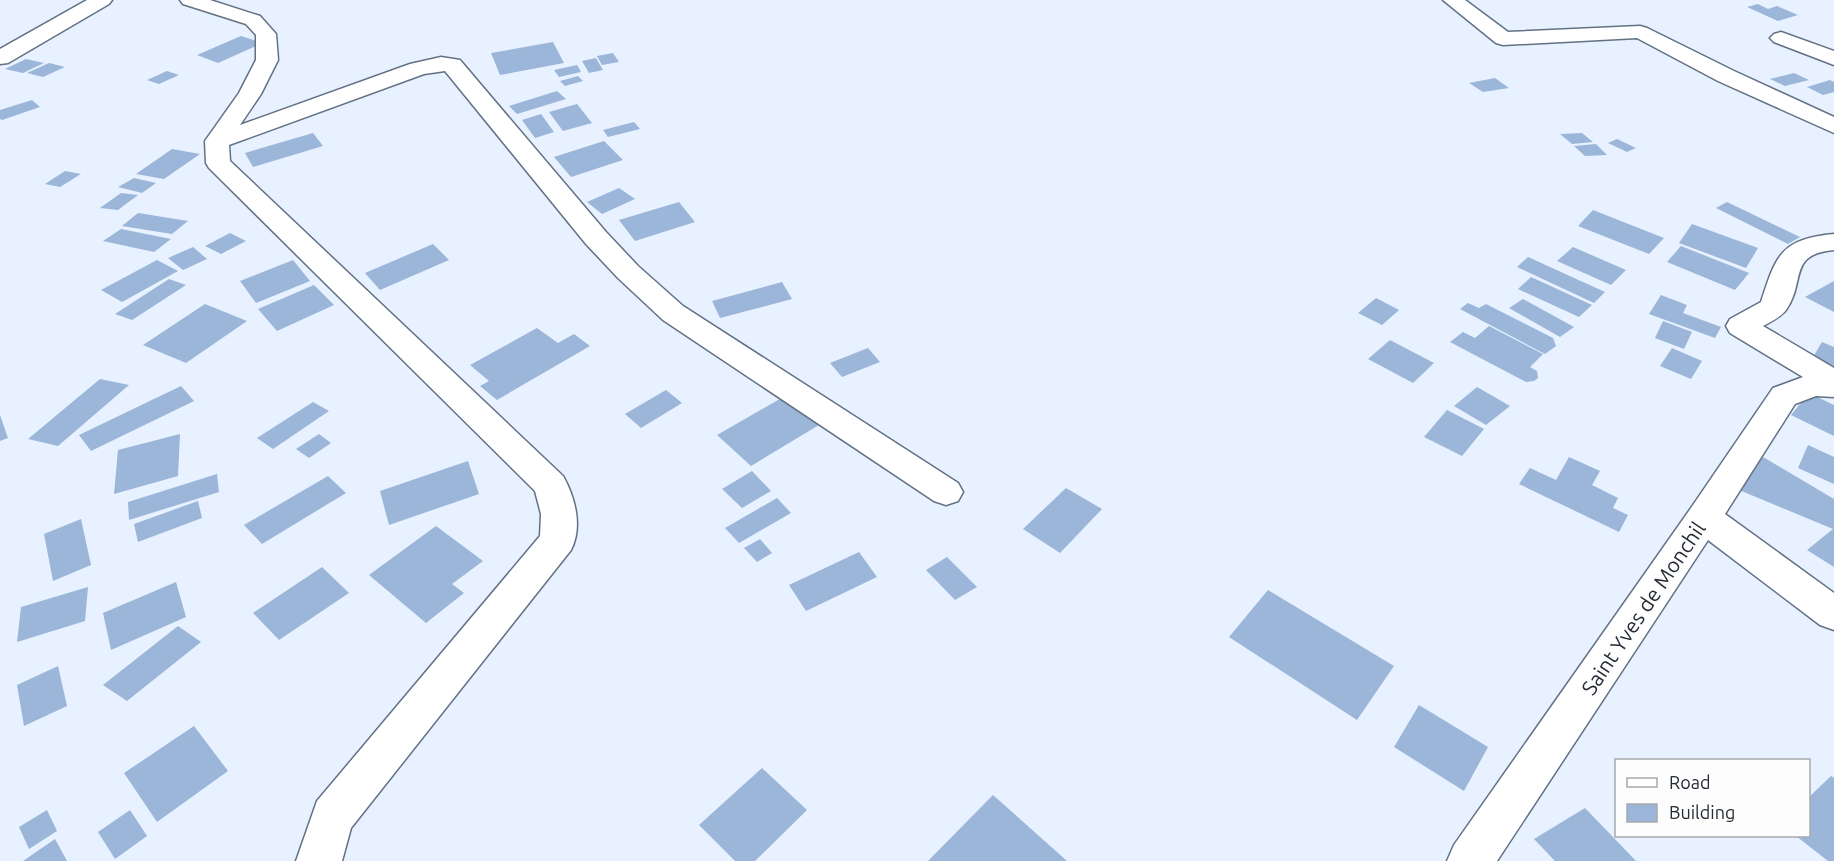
<svg xmlns="http://www.w3.org/2000/svg" width="1834" height="861" font-family="Ubuntu,sans-serif">
	<rect width="100%" height="100%" fill="#e7f1ff"/>
	<g fill="#9bb6d8">
		<polygon points="1758,4 1768,9 1777,6 1798,15 1778,21 1747,7"/>
		<polygon points="241,36 263,43 218,63 197,55"/>
		<polygon points="553,42 564,63 500,75 491,53"/>
		<polygon points="613,53 619,62 602,65 597,56"/>
		<polygon points="596,58 603,70 589,73 582,61"/>
		<polygon points="26,59 44,63 23,73 5,69"/>
		<polygon points="49,63 65,67 43,77 27,73"/>
		<polygon points="577,65 581,72 559,77 554,70"/>
		<polygon points="167,71 179,75 159,84 147,80"/>
		<polygon points="1794,73 1809,80 1785,86 1770,79"/>
		<polygon points="578,76 583,81 565,86 560,81"/>
		<polygon points="1495,78 1509,88 1483,92 1469,83"/>
		<polygon points="1830,80 1834,82 1834,92 1823,95 1807,87"/>
		<polygon points="557,91 566,99 517,114 509,106"/>
		<polygon points="32,100 40,107 2,120 0,119 0,110"/>
		<polygon points="577,104 592,123 563,131 549,112"/>
		<polygon points="541,114 554,132 535,138 522,120"/>
		<polygon points="634,122 640,129 608,137 603,130"/>
		<polygon points="313,133 323,146 253,167 245,153"/>
		<polygon points="1582,133 1593,142 1572,144 1560,134"/>
		<polygon points="1617,139 1636,148 1627,152 1608,143"/>
		<polygon points="604,141 623,160 571,177 554,157"/>
		<polygon points="1596,144 1607,155 1585,156 1574,146"/>
		<polygon points="172,149 200,154 164,179 136,174"/>
		<polygon points="65,171 81,174 60,187 45,184"/>
		<polygon points="134,178 156,183 142,193 118,187"/>
		<polygon points="619,188 635,199 602,214 587,202"/>
		<polygon points="121,193 138,195 118,210 100,208"/>
		<polygon points="679,202 695,222 635,241 619,220"/>
		<polygon points="1727,202 1800,237 1788,244 1716,208"/>
		<polygon points="1593,210 1664,238 1649,254 1578,226"/>
		<polygon points="138,213 188,221 172,234 122,226"/>
		<polygon points="1692,224 1758,248 1746,268 1679,243"/>
		<polygon points="121,229 171,239 154,252 103,241"/>
		<polygon points="230,233 246,241 221,254 205,246"/>
		<polygon points="433,244 449,260 380,290 365,273"/>
		<polygon points="1681,246 1749,273 1735,290 1667,262"/>
		<polygon points="193,247 207,259 183,270 168,258"/>
		<polygon points="1573,247 1626,270 1611,285 1557,261"/>
		<polygon points="1528,257 1605,292 1594,303 1517,267"/>
		<polygon points="157,260 178,271 122,302 101,290"/>
		<polygon points="293,260 310,281 256,303 240,281"/>
		<polygon points="1531,277 1592,305 1579,317 1518,289"/>
		<polygon points="169,279 186,285 132,320 115,314"/>
		<polygon points="1834,281 1834,312 1805,297"/>
		<polygon points="782,282 792,299 720,318 712,301"/>
		<polygon points="314,285 334,305 277,331 258,309"/>
		<polygon points="1661,295 1687,305 1683,313 1721,327 1715,338 1649,314"/>
		<polygon points="1376,298 1399,310 1382,325 1358,313"/>
		<polygon points="1523,299 1574,327 1560,337 1509,308"/>
		<polygon points="1468,303 1479,308 1486,304 1553,338 1556,346 1545,354 1460,309"/>
		<polygon points="205,304 247,321 186,363 143,345"/>
		<polygon points="1663,321 1692,332 1684,349 1655,338"/>
		<polygon points="1489,326 1543,354 1530,367 1537,371 1538,378 1534,381 1526,382 1450,342 1463,332 1475,338"/>
		<polygon points="537,328 558,343 574,334 590,346 497,400 480,386 489,381 470,365"/>
		<polygon points="1390,340 1434,363 1413,383 1368,359"/>
		<polygon points="1822,342 1834,347 1834,366 1813,357"/>
		<polygon points="868,348 880,362 842,377 830,363"/>
		<polygon points="1672,348 1702,361 1691,379 1660,366"/>
		<polygon points="100,379 129,385 58,446 28,439"/>
		<polygon points="181,386 194,401 91,451 79,435"/>
		<polygon points="1477,387 1510,406 1486,425 1454,406"/>
		<polygon points="666,390 682,403 641,428 625,414"/>
		<polygon points="1809,393 1834,405 1834,436 1791,415"/>
		<polygon points="785,396 819,425 751,466 717,435"/>
		<polygon points="313,402 329,411 273,449 257,438"/>
		<polygon points="1447,410 1484,429 1462,456 1424,437"/>
		<polygon points="0,415 8,438 0,441"/>
		<polygon points="180,434 178,476 114,494 118,450"/>
		<polygon points="319,434 331,443 309,458 296,449"/>
		<polygon points="1808,445 1834,457 1834,484 1798,468"/>
		<polygon points="1569,457 1600,471 1592,485 1618,498 1613,508 1628,515 1619,532 1519,484 1530,468 1556,480"/>
		<polygon points="1763,457 1834,499 1834,567 1807,550 1833,529 1727,485"/>
		<polygon points="468,461 479,494 389,525 380,491"/>
		<polygon points="752,471 771,491 742,508 722,489"/>
		<polygon points="217,474 219,492 129,520 128,502"/>
		<polygon points="328,476 346,493 262,544 244,525"/>
		<polygon points="1066,488 1102,509 1060,553 1023,529"/>
		<polygon points="777,498 791,513 739,543 725,528"/>
		<polygon points="198,501 202,518 138,542 134,524"/>
		<polygon points="81,519 91,565 53,581 44,534"/>
		<polygon points="436,526 483,561 452,584 464,593 426,623 369,575"/>
		<polygon points="760,539 772,553 757,562 744,548"/>
		<polygon points="859,552 877,577 806,611 789,585"/>
		<polygon points="947,557 977,587 955,600 926,570"/>
		<polygon points="322,567 349,593 279,640 253,613"/>
		<polygon points="176,582 186,617 111,650 103,613"/>
		<polygon points="88,587 85,621 17,642 21,607"/>
		<polygon points="1268,590 1394,666 1357,720 1229,637"/>
		<polygon points="178,626 201,642 127,701 103,685"/>
		<polygon points="58,666 67,706 24,726 17,685"/>
		<polygon points="1419,705 1488,747 1464,791 1394,747"/>
		<polygon points="194,726 228,771 157,822 124,773"/>
		<polygon points="762,768 807,810 755,861 735,861 699,825"/>
		<polygon points="1831,776 1834,778 1834,861 1828,861 1796,836 1808,836 1808,798"/>
		<polygon points="993,795 1067,861 928,861"/>
		<polygon points="1585,808 1636,861 1555,861 1534,839"/>
		<polygon points="47,810 57,831 29,849 19,827"/>
		<polygon points="130,810 147,836 115,859 98,832"/>
		<polygon points="55,839 67,861 23,861"/>
	</g>
	<g fill="none" stroke-linecap="round" stroke-linejoin="round">
		<defs>
			<g id="minor">
				<path d="M180,0H210L260,16L276,34L278,60L261,94L240,125L410,64L441,57L460,60L606,232L638,266L683,306L958,483L963,492L958,501L946,505L934,501L663,320L618,278L586,244L445,71L424,74L229,145L230,161L563,476C575,497 583,527 571,550L351,828L342,861H296L317,801L540,536L541,514L535,491L209,168L206,163L205,141L239,93L256,60V35L246,24L183,4Z"/>
				<polygon points="1443,0 1465,0 1508,32 1640,26 1647,28 1734,71 1834,117 1834,133 1718,81 1637,38 1503,45 1496,43"/>
				<polygon points="1781,32 1834,51 1834,65 1774,42 1770,38 1774,34"/>
				<path d="M1834,234V250C1787,254 1806,282 1786,310C1781,317 1770,322 1763,326L1834,368V397L1816,396L1795,404L1725,514L1834,593V630L1820,625L1708,540L1497,861H1447L1454,845L1691,508L1773,388L1803,377L1730,333L1726,326L1730,319L1761,302C1776,255 1781,239 1834,234Z"/>
			</g>
			<polygon id="tertiary" points="87,0 112,0 109,4 8,63 0,64 0,49"/>
		</defs>
		<use href="#minor" stroke="#627184" stroke-width="3"/>
		<use href="#tertiary" stroke="#627184" stroke-width="3"/>
		<use href="#minor" fill="#fff" fill-rule="evenodd"/>
		<use href="#tertiary" fill="#fff" fill-rule="evenodd"/>
	</g>
	<g text-anchor="middle" dominant-baseline="central" stroke-width="4.5" stroke-linejoin="round" paint-order="stroke">
		<g font-size="21" fill="#252b34" stroke="#fdfdfd">
			<text transform="translate(1643 608) rotate(-56)">Saint Yves de Monchil</text>
		</g>
	</g>
	<rect x="1615" y="759" width="195" height="78" fill="#fdfdfd" stroke="#a7a9ad" stroke-width="1.5"/>
	<rect x="1627" y="778" width="30" height="9" fill="#ffffff" stroke="#a7a9ad" stroke-width="1.5"/>
	<text x="1669" y="789" font-size="18" fill="#252b34">Road</text>
	<rect x="1627" y="804" width="30" height="18" fill="#9bb6d8" stroke="#a7a9ad" stroke-width="1.5"/>
	<text x="1669" y="819" font-size="18" fill="#252b34">Building</text>
</svg>
